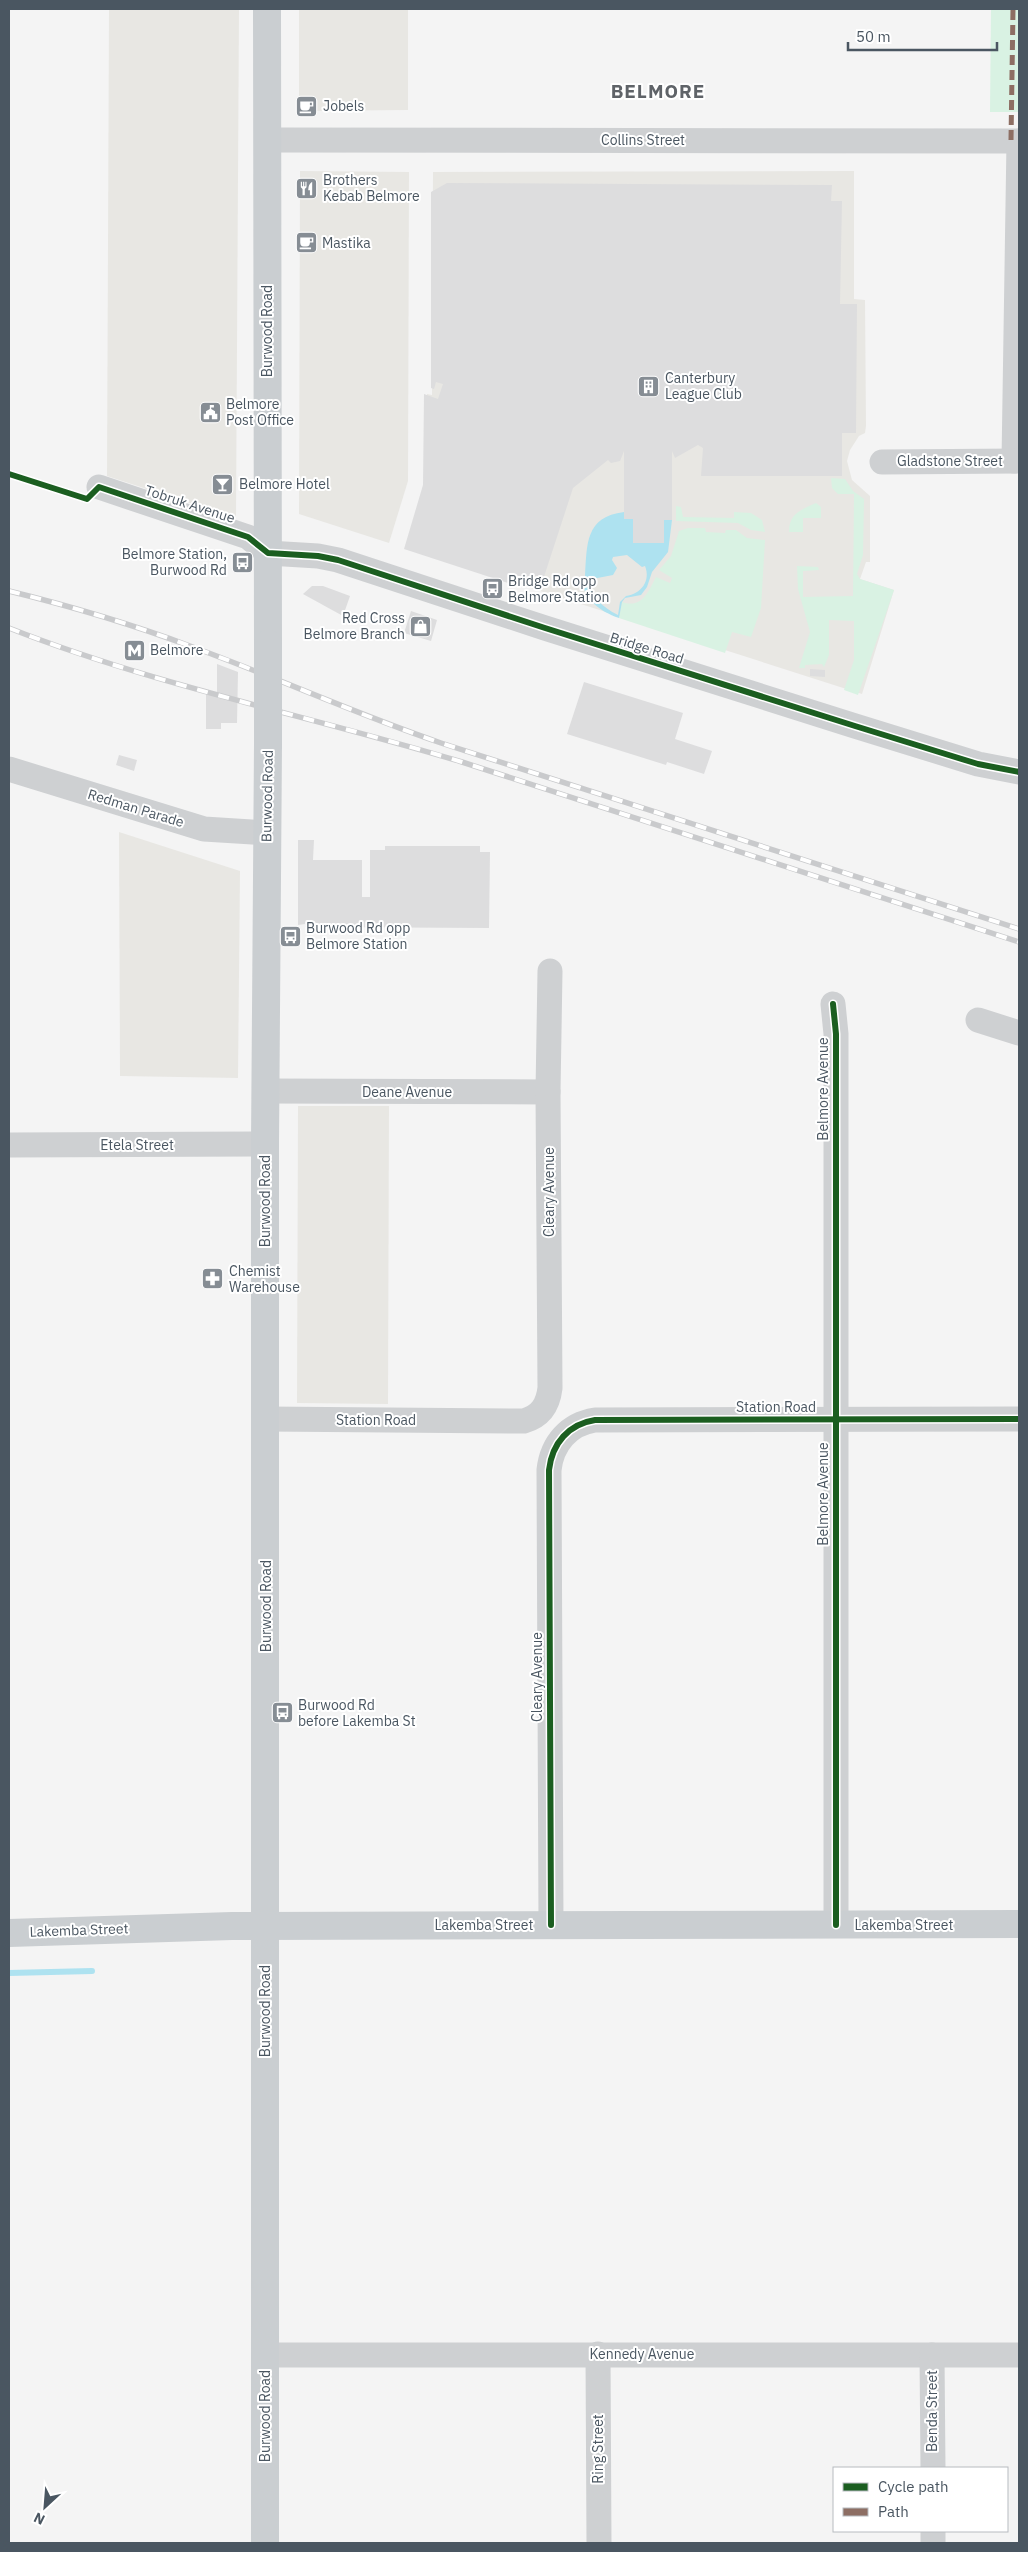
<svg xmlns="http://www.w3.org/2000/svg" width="1028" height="2552" font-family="'IBM Plex Sans',sans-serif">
	<rect width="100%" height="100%" fill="#f4f4f4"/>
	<g fill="#e8e7e3">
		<polygon points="109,9 239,9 236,518 107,476"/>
		<polygon points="299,9 408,9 408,110 299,111"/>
		<polygon points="300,171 409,172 408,481 389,543 299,514"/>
		<polygon points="854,171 854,299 865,300 866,426 865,433 859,436 850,450 847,461 852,480 870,496 870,562 866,562 860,579 894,590 862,694 406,548 426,484 427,394 432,395 433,172"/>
		<polygon points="119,832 240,871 238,1078 120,1076"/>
		<polygon points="298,1106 389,1106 388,1404 297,1403"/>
	</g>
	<g fill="#d9f2e3">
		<polygon points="991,9 1019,9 1019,112 990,112"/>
		<polygon points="831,478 845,479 853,491 864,499 863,555 857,574 860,579 894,590 858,695 844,690 854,660 854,621 829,620 829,655 824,667 822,664 805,665 805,668 799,668 810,632 798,589 797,566 818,567 819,570 803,571 803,597 853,596 854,494 838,494 832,488"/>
		<path d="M816,503L821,507V518H803V532H789C789,514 800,510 816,503Z"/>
		<polygon points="676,506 681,507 683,517 734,518 734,512 751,513 762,520 765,532 751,530 738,523 676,521"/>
		<path d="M688,528H705L706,532L725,533L726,530H736L747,538L765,540L761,608L751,637L732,632L725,653L619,618L622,602C642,609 648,592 656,577L670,583L672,578L659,570L671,556L679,531Z"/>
	</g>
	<path fill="#aee2f0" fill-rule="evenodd" d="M624,512V519H633V543H664V520H672L668,552L652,572L647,587L641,595L625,598L622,602L619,618C599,611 585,600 581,579L585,576C587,544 585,517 624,512ZM627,555L642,567L645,566C651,581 641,594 626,596L620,602L618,615C602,607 592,597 587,580L613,575L617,568L612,560L613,557Z"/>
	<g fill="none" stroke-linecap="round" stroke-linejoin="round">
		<polyline stroke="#aee2f0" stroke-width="6" points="9,1973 92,1971"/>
	</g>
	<g fill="#ddddde">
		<polygon points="447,183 832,185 831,201 842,201 840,304 857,304 856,433 842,433 842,476 701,476 703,448 698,445 675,458 672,451 672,520 664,520 664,543 633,543 633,519 624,519 624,451 620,461 611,463 608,460 573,488 540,589 509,579 508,583 404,549 423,485 424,394 438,399 443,384 436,382 434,389 431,388 431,192"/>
		<polygon points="312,586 323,586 350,596 343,616 303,594"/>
		<polygon points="411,611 437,620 431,641 404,633"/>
		<polygon points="217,664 238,672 237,723 221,723 221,729 206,729 206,692 217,693"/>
		<polygon points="810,669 825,670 825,677 810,676"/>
		<polygon points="584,682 683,713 675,739 712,751 704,774 667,762 666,765 567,734"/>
		<polygon points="119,755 137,760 134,771 116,765"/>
		<polygon points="298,840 314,840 313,860 362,860 362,897 370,897 370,850 385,850 385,846 480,846 480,852 490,852 489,928 305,927 305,924 298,925"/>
	</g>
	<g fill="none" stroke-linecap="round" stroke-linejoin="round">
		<g stroke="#ced0d2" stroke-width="25">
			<polyline points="267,140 1019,141"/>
			<polyline points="1014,461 1019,141"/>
			<polyline points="882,462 1019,461"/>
			<polyline points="99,487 248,537 268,553 318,556 338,560 545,628 855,726 978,764 1019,772"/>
			<polyline points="9,769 204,829 267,833"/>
			<polyline points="833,1004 836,1034 836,1925"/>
			<polyline points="978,1020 1019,1033"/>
			<polyline points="266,1091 548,1092"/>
			<polyline points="9,1145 265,1144"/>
			<path d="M266,1419L524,1421C541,1416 548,1405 550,1388L548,1092L550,971"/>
			<path d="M551,1925L549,1470C552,1443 569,1424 595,1420L1019,1419"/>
			<polyline points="598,2354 599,2543"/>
			<polyline points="265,2355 1019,2355"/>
			<polyline points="932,2355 933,2468"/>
			<polyline points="933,2531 933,2543"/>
		</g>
		<g stroke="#caced1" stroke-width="28">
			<polyline points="267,9 268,644"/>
			<polyline points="9,1933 232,1926 1019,1924"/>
			<polyline points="265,2543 265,1144 268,744"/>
		</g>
		<defs>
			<g id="rail">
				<path d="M9,591C70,606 131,624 190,646C275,677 356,714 441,743L1019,929"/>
				<path d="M9,628C156,686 311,716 462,762L1019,942"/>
			</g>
		</defs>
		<use href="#rail" stroke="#c9cacc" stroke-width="5.5"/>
		<use href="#rail" stroke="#fff" stroke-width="4" stroke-dasharray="11" stroke-linecap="butt"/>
		<polyline stroke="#caced1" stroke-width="28" points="268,644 268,744"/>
		<polyline stroke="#8d6e63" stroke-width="5" stroke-dasharray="10 5" stroke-linecap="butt" points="1011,140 1013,9"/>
		<defs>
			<g id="cycleway">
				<polyline points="9,474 87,499 99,487 248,537 268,553 318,556 338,560 545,628 855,726 978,764 1019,772"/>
				<polyline points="833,1004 836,1034 836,1925"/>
				<path d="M551,1925L549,1470C552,1443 569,1424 595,1420L1019,1419"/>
			</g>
		</defs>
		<use href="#cycleway" stroke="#fff" stroke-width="9"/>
		<use href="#cycleway" stroke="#1b5e20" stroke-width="6"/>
	</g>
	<defs>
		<symbol id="cafe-square" viewBox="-11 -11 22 22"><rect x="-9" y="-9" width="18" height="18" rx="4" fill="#868d94" stroke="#fff"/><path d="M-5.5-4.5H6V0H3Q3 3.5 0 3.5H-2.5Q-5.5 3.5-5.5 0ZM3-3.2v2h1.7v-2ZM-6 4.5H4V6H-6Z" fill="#fff"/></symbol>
		<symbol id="restaurant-square" viewBox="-11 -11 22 22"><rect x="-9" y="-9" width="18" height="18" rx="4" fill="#868d94" stroke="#fff"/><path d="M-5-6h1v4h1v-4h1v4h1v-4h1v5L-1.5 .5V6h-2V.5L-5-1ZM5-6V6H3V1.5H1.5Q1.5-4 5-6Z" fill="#fff"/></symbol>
		<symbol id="building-square" viewBox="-11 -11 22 22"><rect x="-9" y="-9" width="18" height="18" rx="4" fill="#868d94" stroke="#fff"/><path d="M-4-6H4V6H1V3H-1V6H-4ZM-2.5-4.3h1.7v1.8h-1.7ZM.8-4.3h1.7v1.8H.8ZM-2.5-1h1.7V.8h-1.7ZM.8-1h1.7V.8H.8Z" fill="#fff"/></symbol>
		<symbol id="civic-square" viewBox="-11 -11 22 22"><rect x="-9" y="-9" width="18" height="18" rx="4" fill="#868d94" stroke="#fff"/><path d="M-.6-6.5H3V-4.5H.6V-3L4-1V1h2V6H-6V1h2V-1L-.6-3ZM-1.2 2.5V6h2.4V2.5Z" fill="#fff"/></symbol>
		<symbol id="bar-square" viewBox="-11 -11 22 22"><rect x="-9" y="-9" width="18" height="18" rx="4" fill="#868d94" stroke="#fff"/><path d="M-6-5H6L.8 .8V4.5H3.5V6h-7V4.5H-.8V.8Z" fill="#fff"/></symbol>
		<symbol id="bus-square" viewBox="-11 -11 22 22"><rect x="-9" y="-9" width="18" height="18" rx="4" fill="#868d94" stroke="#fff"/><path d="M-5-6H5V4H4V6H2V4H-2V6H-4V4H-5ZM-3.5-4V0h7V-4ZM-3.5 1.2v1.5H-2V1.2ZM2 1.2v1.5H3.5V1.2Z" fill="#fff"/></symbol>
		<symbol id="shop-square" viewBox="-11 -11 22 22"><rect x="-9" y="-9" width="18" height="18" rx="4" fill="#868d94" stroke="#fff"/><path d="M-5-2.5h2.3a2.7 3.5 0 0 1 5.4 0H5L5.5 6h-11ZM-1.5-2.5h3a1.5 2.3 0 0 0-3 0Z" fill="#fff"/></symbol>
		<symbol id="metro-square" viewBox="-11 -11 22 22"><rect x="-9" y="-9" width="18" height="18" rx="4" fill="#868d94" stroke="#fff"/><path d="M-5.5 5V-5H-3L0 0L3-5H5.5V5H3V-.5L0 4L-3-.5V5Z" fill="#fff"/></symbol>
		<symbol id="pharmacy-square" viewBox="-11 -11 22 22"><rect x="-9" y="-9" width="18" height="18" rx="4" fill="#868d94" stroke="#fff"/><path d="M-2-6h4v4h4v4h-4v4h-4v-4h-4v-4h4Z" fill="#fff"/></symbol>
	</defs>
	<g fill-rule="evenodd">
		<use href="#cafe-square" x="294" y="94" width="25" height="25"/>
		<use href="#restaurant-square" x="294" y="176" width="25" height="25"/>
		<use href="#cafe-square" x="294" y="230" width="25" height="25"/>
		<use href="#building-square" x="636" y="374" width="25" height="25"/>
		<use href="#civic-square" x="198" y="400" width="25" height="25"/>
		<use href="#bar-square" x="210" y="472" width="25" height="25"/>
		<use href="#bus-square" x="230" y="550" width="25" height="25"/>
		<use href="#bus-square" x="480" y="576" width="25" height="25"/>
		<use href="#shop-square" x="408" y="614" width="25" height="25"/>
		<use href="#metro-square" x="122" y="638" width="25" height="25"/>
		<use href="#bus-square" x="278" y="924" width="25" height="25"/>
		<use href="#pharmacy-square" x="200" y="1266" width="25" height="25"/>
		<use href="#bus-square" x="270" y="1700" width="25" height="25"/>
	</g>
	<g text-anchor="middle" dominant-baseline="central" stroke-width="4" stroke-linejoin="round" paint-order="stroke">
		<g font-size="14" fill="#4a5661" stroke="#fff" text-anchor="start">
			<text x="323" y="106">Jobels</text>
			<text x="323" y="180">Brothers<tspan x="323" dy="16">Kebab Belmore</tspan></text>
			<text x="322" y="243">Mastika</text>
			<text x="665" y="378">Canterbury<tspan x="665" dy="16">League Club</tspan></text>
			<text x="226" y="404">Belmore<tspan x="226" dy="16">Post Office</tspan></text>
			<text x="239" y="484">Belmore Hotel</text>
			<text x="227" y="554" text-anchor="end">Belmore Station,<tspan x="227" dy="16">Burwood Rd</tspan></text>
			<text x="508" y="581">Bridge Rd opp<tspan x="508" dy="16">Belmore Station</tspan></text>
			<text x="405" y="618" text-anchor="end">Red Cross<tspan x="405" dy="16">Belmore Branch</tspan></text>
			<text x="150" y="650">Belmore</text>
			<text x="306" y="928">Burwood Rd opp<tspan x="306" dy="16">Belmore Station</tspan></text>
			<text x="229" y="1271">Chemist<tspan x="229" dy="16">Warehouse</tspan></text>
			<text x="298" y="1705">Burwood Rd<tspan x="298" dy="16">before Lakemba St</tspan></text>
		</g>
		<g font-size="14" fill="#4a5661" stroke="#fff">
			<text x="643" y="140">Collins Street</text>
			<text transform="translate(267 331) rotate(-90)">Burwood Road</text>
			<text x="950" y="461">Gladstone Street</text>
			<text transform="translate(190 504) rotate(18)">Tobruk Avenue</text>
			<text transform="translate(647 648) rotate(17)">Bridge Road</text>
			<text transform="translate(267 796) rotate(-89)">Burwood Road</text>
			<text transform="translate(136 808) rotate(17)">Redman Parade</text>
			<text transform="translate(823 1089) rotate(-90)">Belmore Avenue</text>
			<text x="407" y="1092">Deane Avenue</text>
			<text x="137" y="1145">Etela Street</text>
			<text transform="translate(549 1192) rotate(-90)">Cleary Avenue</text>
			<text transform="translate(265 1201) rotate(-90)">Burwood Road</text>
			<text x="776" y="1407">Station Road</text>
			<text x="376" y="1420">Station Road</text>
			<text transform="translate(823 1494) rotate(-90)">Belmore Avenue</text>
			<text transform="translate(266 1606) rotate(-90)">Burwood Road</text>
			<text transform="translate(537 1677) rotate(-90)">Cleary Avenue</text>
			<text x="484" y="1925">Lakemba Street</text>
			<text x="904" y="1925">Lakemba Street</text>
			<text transform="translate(79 1930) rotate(-2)">Lakemba Street</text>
			<text transform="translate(265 2011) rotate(-90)">Burwood Road</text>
			<text x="642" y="2354">Kennedy Avenue</text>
			<text transform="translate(932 2411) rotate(-90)">Benda Street</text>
			<text transform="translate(265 2416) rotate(-90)">Burwood Road</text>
			<text transform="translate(598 2449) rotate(-90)">Ring Street</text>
		</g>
		<g font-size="19" font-weight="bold" letter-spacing="1" fill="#5f6368" stroke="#fff">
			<text x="658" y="91">BELMORE</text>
		</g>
	</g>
	<rect width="1028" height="2552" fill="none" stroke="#4a5661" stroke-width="20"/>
	<rect x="833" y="2467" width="175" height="65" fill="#ffffff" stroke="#b7bbc0"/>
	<rect x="843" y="2483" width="25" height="8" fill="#1b5e20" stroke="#b7bbc0"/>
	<text x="878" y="2492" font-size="15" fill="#4a5661">Cycle path</text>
	<rect x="843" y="2508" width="25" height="8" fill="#8d6e63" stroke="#b7bbc0"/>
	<text x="878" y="2517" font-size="15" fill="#4a5661">Path</text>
	<g transform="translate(45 2507) rotate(206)" stroke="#ffffff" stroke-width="4" paint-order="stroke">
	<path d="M0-4L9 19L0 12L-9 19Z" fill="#4a5661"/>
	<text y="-8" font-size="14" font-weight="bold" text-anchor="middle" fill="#4a5661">N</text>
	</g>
	<path d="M848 42v8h149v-8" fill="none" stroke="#4a5661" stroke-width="2.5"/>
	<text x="856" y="42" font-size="15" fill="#4a5661" stroke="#ffffff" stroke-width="4" paint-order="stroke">50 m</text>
</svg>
